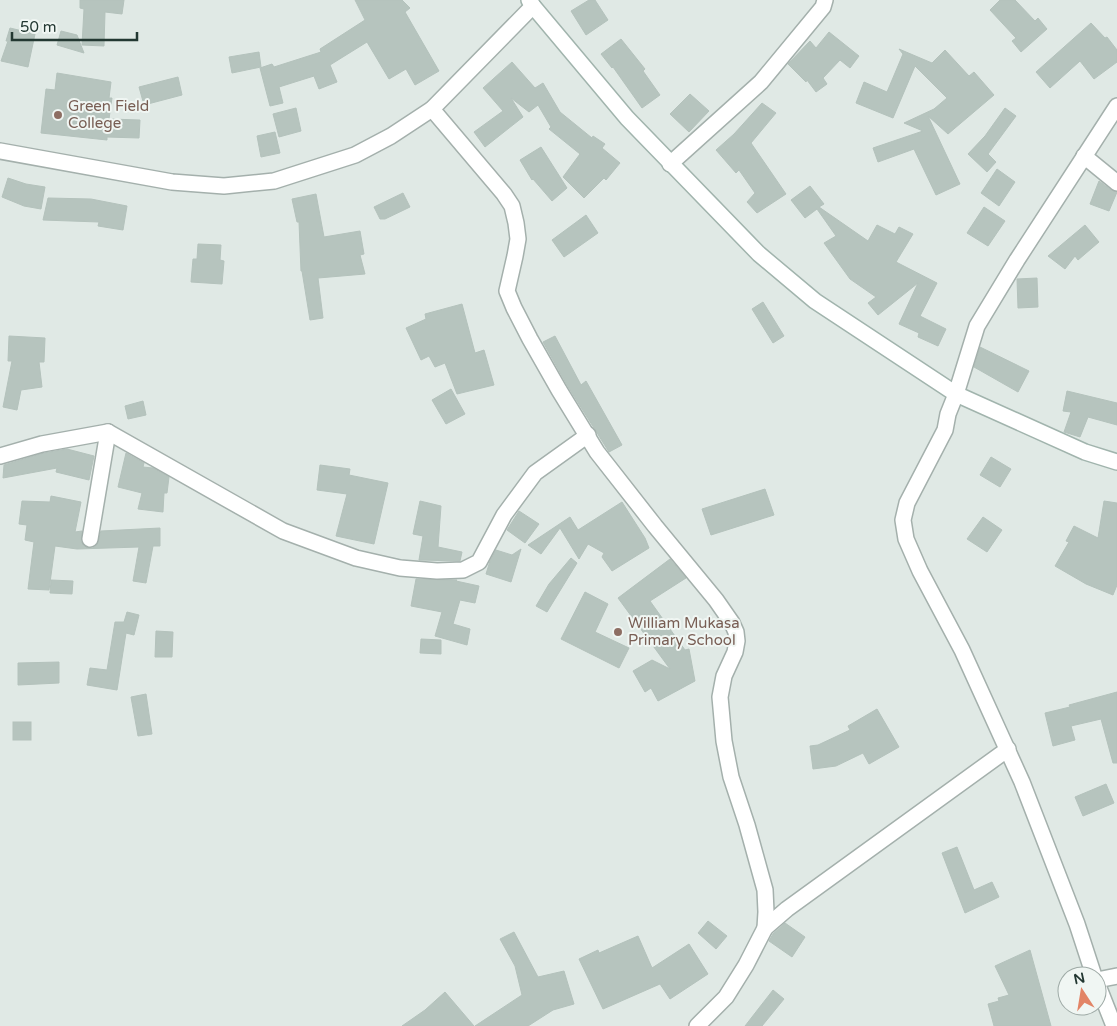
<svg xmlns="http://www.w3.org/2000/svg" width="1117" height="1026" font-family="'Varela Round',sans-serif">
	<rect width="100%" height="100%" fill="#e0e9e5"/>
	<g fill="#b6c4be" stroke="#b4c2bc">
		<polygon points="80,0 124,0 122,14 105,12 104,46 82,45 84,9 80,8"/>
		<polygon points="355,0 402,0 410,8 405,12 439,71 415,85 406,69 389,79 367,42 330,65 337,82 319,89 314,76 279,87 283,103 270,106 260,68 272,64 274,67 321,52 320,49 365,20"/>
		<polygon points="589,0 595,0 608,20 586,35 571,11"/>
		<polygon points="1000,0 1015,0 1035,21 1038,18 1047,29 1021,52 1012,41 1016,38 990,10"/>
		<polygon points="1091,23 1105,38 1107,37 1117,50 1117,62 1094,79 1080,61 1050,88 1036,72"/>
		<polygon points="10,28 35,34 28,67 1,61 8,41 6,41"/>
		<polygon points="61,31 77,35 84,53 57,45"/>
		<polygon points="829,32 859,56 850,68 840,60 823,78 827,84 816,92 807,80 806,82 788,64 810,41 816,48"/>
		<polygon points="621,39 645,69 643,71 660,95 642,108 613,67 612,68 601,54"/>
		<polygon points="899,49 932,63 945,50 969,76 974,72 994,95 948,134 928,116 960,184 936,195 914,149 878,162 873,148 923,131 904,123 934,109 947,98 915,66 893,118 856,103 864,82 887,92 903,54"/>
		<polygon points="259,52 261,67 232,73 229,57"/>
		<polygon points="512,62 535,88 543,83 560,112 592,138 593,136 605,144 602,148 620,163 606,180 604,178 584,198 563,177 580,154 549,129 551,127 538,105 529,112 511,98 523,117 485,147 474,132 503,111 483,88"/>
		<polygon points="57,73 111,82 109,98 112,98 109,119 140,120 139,138 107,137 107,140 41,133 46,89 55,90"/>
		<polygon points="178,77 182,95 144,105 139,87"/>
		<polygon points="690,94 709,111 689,132 670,114"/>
		<polygon points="762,103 776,113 751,143 786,194 757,213 747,202 755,193 739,170 736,173 716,150 734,134"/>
		<polygon points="296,108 301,131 279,137 273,114"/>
		<polygon points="1005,108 1016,116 988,154 996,162 987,172 968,154 985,136"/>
		<polygon points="275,132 280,153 261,157 257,136"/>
		<polygon points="541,147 567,188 552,201 533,179 532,180 520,160"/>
		<polygon points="997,169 1015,182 999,206 981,193"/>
		<polygon points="8,178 26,184 45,187 41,209 24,206 2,197"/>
		<polygon points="1099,181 1111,190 1117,192 1109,211 1090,204"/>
		<polygon points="810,186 824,204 819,207 868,241 877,225 895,234 899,227 913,234 896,262 937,283 920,316 946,329 938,346 918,337 919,333 899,324 918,283 878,315 868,303 876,297 850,279 824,243 836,236 817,209 805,218 791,200"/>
		<polygon points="403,193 410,207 385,219 380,219 374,207"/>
		<polygon points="316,194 324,237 360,231 364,254 360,255 365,274 318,278 323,318 310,320 302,271 301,271 299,222 297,222 292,199"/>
		<polygon points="48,198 91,199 127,206 123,230 98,226 99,222 43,220"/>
		<polygon points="984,207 1005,221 988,246 967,233"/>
		<polygon points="586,215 598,233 564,257 552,240"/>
		<polygon points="1085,225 1099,242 1078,260 1075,256 1065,269 1048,256"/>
		<polygon points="198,244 221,245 220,260 224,261 222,284 191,282 193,259 197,259"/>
		<polygon points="1037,278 1038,307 1018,308 1017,279"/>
		<polygon points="763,302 784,336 773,343 752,309"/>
		<polygon points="462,304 475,353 484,350 494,385 457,394 445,363 435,367 429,356 421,360 406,328 426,319 425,314"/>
		<polygon points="9,336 45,338 44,362 39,362 42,387 21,390 17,410 3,407 12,361 8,361"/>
		<polygon points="555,336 581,385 586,381 622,445 609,452 567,385 543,342"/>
		<polygon points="980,347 1029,371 1018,392 974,367"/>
		<polygon points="451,389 465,414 446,424 432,400"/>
		<polygon points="1067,391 1117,403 1117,425 1088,417 1080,437 1064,432 1071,412 1063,411"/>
		<polygon points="143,401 146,415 128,419 125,406"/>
		<polygon points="67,449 94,456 89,480 56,472 57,468 3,478 4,465 44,453"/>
		<polygon points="126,453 144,463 143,467 153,468 169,477 167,493 164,493 163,512 138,509 142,493 118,487"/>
		<polygon points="991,457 1011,469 1000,487 980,475"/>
		<polygon points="320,465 350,469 349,475 388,483 374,544 336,536 347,494 317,490"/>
		<polygon points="765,489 774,515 711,535 702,509"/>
		<polygon points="51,496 81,502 75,532 82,531 81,542 88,548 93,548 97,545 101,531 160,528 160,546 153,546 146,583 133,581 139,547 77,549 55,546 49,590 28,589 34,542 25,540 27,525 19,524 22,501 50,502"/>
		<polygon points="420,501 441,506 438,547 462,552 460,561 419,560 423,536 413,534"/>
		<polygon points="1104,501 1117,503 1117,585 1113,595 1086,584 1055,566 1069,542 1066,541 1074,526 1098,538"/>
		<polygon points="622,502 645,538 649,548 612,571 602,557 604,553 588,544 579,559 560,528 541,554 528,545 570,517 578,530"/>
		<polygon points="519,511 539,524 525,543 507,530"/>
		<polygon points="983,517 1002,530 987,552 967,539"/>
		<polygon points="521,549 511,582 486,574 490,561 496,550 512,555"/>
		<polygon points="571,558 577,563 547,612 536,606 549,584"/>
		<polygon points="670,559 686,578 650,601 685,650 689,649 695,681 658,701 651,688 645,692 633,671 652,660 670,669 618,598"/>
		<polygon points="416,579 457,580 456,581 479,586 475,603 460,600 453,624 470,629 467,645 435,636 442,612 411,606"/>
		<polygon points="51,580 73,581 72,594 50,593"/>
		<polygon points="585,592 608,604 595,632 629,648 619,668 561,639"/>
		<polygon points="127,612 139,615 134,635 126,633 117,690 87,685 90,668 107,670 115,622 124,622"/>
		<polygon points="156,631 173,632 172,657 155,657"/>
		<polygon points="421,639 441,640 441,654 420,653"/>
		<polygon points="59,662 59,683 18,685 18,663"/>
		<polygon points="1117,692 1117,763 1113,763 1101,719 1071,726 1075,740 1053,746 1045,713 1070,707 1069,705"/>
		<polygon points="146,694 152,734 138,736 131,697"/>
		<polygon points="877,709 899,747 869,764 863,753 836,766 813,769 810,746 818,745 850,730 848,726"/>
		<rect x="13" y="722" width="18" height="18"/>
		<polygon points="1106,784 1114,803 1083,816 1075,797"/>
		<polygon points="957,847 974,890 992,882 999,897 965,913 942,853"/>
		<polygon points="708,921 727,936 716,949 698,933"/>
		<polygon points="785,923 805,937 792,957 769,941 773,934"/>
		<polygon points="514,932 538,977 564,971 574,1004 553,1010 528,1026 475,1026 522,995 515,966 500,939"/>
		<polygon points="638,936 652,968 689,944 708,974 670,999 660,984 603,1009 579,959 598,950 599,953"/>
		<polygon points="1030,950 1051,1026 994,1026 988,1004 999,1001 998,998 1009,995 995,966"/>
		<polygon points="773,990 784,999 762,1026 745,1026"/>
		<polygon points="445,992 474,1026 402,1026 425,1010"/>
	</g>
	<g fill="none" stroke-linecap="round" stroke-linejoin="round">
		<defs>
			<g id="minor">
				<polyline points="432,109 504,194 512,206 516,223 518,239 515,256 507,291 514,308 530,339 559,390 597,452 655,526 716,600 732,623 736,632 737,641 735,652 724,676 720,697 724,741 731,777 747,825 765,890 766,912 765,928 746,965 726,997 697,1026"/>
				<polyline points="0,151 172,182 224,186 274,181 355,155 391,136 432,109 533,6"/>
				<polyline points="1084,156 1117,183"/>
				<polyline points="670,164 761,82 823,7 825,0"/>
				<polyline points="0,456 42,444 108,432 283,531 356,558 400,568 437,571 463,570 479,562 504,515 535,473 588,435"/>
				<polyline points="90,539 108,432"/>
				<polyline points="765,928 787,909 1008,749"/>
				<polyline points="1094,976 1077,924 1022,782 962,650 920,571 906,539 903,520 907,503 945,430 948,414 956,394 977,326 1017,260 1117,106"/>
				<polyline points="1097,980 1117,976"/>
				<polyline points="1097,983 1114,1026"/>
			</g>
			<polyline id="secondary" points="529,0 533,6 627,118 759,254 815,301 956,394 1085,452 1117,462"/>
		</defs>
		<use href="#minor" stroke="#a4b0ac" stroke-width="18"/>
		<use href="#secondary" stroke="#a1b4ad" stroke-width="18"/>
		<use href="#minor" stroke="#fff" stroke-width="15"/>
		<use href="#secondary" stroke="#fff" stroke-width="15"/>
	</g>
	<g fill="#8d6e63" stroke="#f0f6f3" stroke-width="2">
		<circle cx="58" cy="115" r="5"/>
		<circle cx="618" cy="632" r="5"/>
	</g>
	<g text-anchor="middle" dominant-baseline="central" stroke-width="4" stroke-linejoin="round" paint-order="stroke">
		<g font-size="15" fill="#785e54" stroke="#f0f6f3" text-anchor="start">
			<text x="68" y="106">Green Field<tspan x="68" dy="17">College</tspan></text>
			<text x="628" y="623">William Mukasa<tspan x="628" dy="17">Primary School</tspan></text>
		</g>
	</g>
	<g transform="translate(1082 991) rotate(348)"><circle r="24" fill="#f0f6f3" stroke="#9eaaa6"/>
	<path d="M0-4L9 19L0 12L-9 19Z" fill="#e28466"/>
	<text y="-8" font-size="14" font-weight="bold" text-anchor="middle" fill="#233832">N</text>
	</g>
	<path d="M12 32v8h125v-8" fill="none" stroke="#233832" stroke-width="2.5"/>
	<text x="20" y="32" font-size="15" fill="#233832" stroke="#f0f6f3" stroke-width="4" paint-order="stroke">50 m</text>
</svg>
